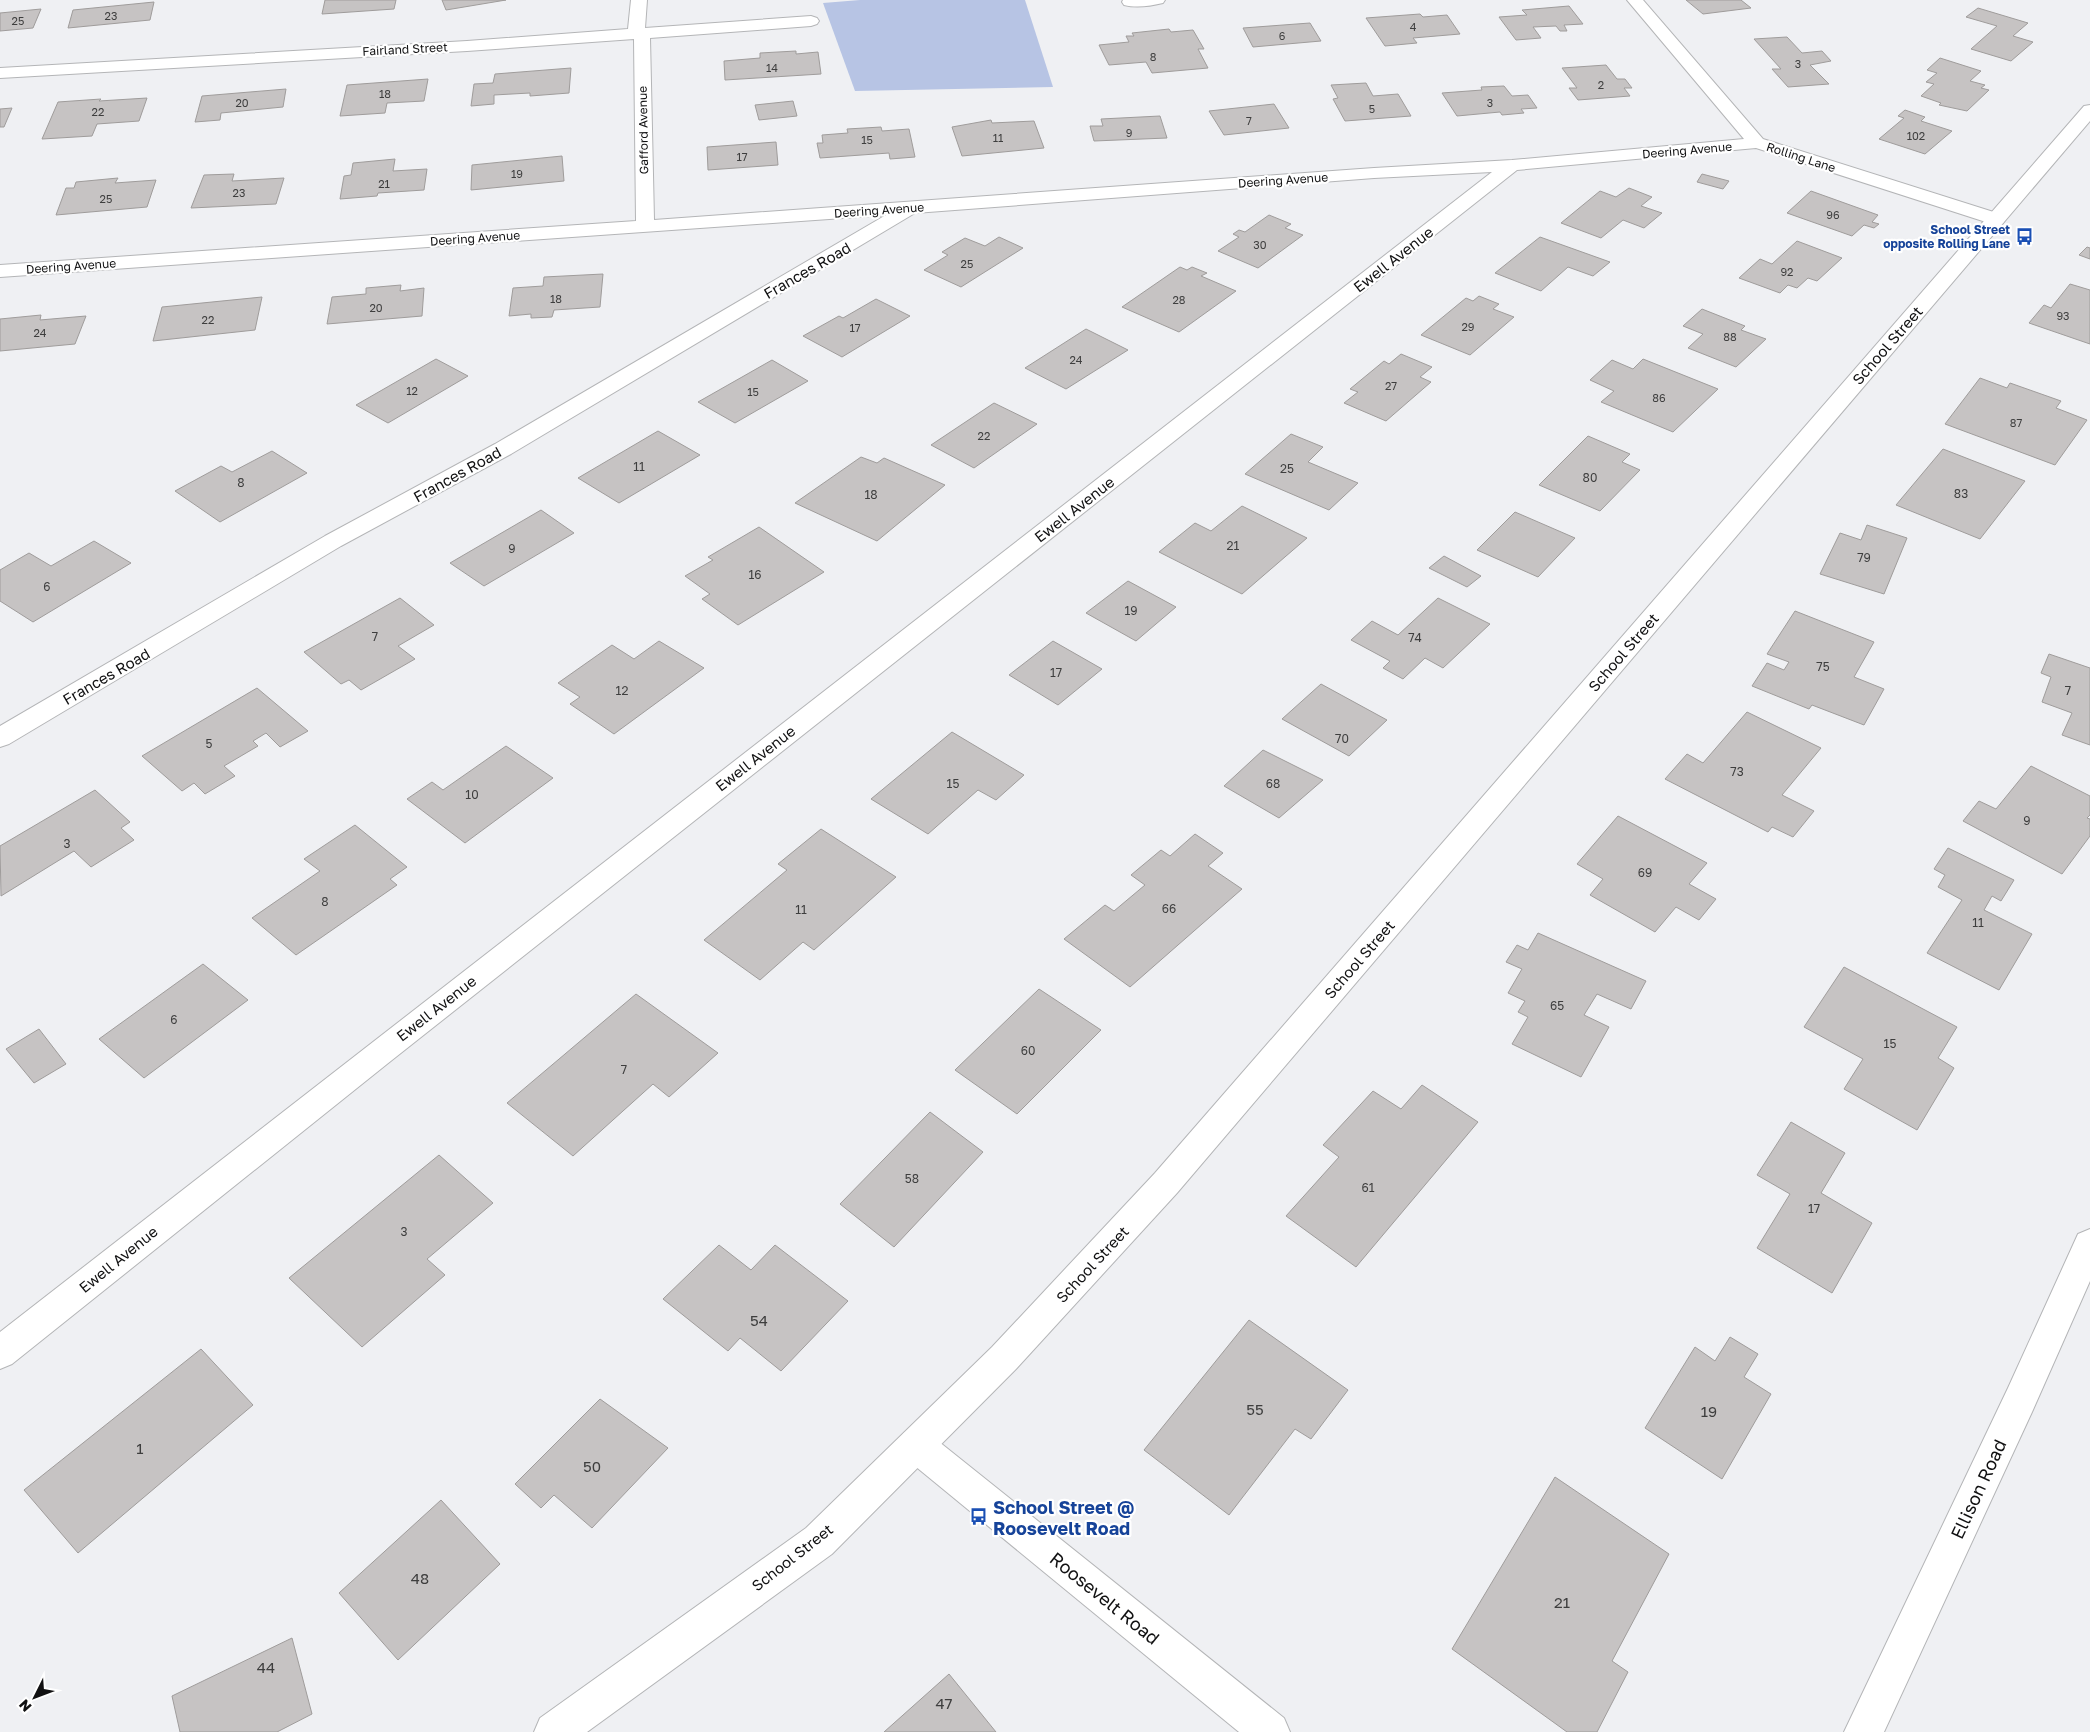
<svg xmlns="http://www.w3.org/2000/svg" width="2090" height="1732" font-family="'Golos Text',sans-serif">
	<rect width="100%" height="100%" fill="#eff0f3"/>
	<polygon fill="#b7c4e4" points="860,0 1025,0 1053,87 855,91 823,3"/>
	<g fill="#c6c3c3" stroke="#9f9c9b">
		<polygon points="325,0 396,0 394,9 322,14"/>
		<polygon points="442,0 506,0 446,10"/>
		<polygon points="1686,0 1741,0 1751,8 1703,14"/>
		<polygon points="154,2 150,20 68,28 73,10"/>
		<polygon points="1569,6 1583,24 1564,25 1567,31 1560,31 1556,26 1533,27 1541,38 1516,40 1499,17 1527,15 1522,10"/>
		<polygon points="1978,8 2028,23 2013,36 2033,42 2011,61 1971,49 1997,26 1966,17"/>
		<polygon points="41,9 33,28 0,31 0,13"/>
		<polygon points="1420,14 1423,17 1447,15 1460,34 1413,38 1417,43 1385,46 1366,18"/>
		<polygon points="1310,23 1321,41 1253,47 1243,28"/>
		<polygon points="1169,29 1171,32 1193,30 1204,49 1198,49 1208,68 1152,73 1146,62 1109,65 1099,45 1129,42 1126,36 1134,36 1132,33"/>
		<polygon points="1787,37 1802,53 1822,51 1831,61 1810,65 1829,84 1788,87 1772,69 1781,69 1754,39"/>
		<polygon points="796,51 796,54 818,52 821,74 725,80 724,61 760,58 760,53"/>
		<polygon points="1940,58 1981,71 1970,81 1985,85 1981,88 1989,90 1967,111 1939,105 1941,103 1921,96 1934,84 1926,82 1937,73 1927,70"/>
		<polygon points="1606,65 1617,79 1625,79 1632,88 1624,88 1630,96 1578,100 1569,88 1577,88 1562,68"/>
		<polygon points="571,68 569,93 530,96 530,93 494,95 494,104 471,106 474,84 493,83 495,74"/>
		<polygon points="428,79 424,101 387,103 385,113 340,116 347,85"/>
		<polygon points="1366,83 1373,96 1398,94 1411,116 1345,121 1333,99 1338,98 1331,85"/>
		<polygon points="1504,86 1512,96 1528,95 1537,108 1521,109 1524,113 1502,115 1500,112 1457,116 1442,93 1482,90 1481,87"/>
		<polygon points="286,89 283,107 221,113 220,120 195,122 202,96"/>
		<polygon points="147,98 139,121 97,124 92,136 42,139 58,102 101,99 99,101"/>
		<polygon points="793,101 797,116 759,120 755,105"/>
		<polygon points="1274,104 1289,128 1224,135 1209,111"/>
		<polygon points="12,108 4,127 0,127 0,109"/>
		<polygon points="1905,110 1925,117 1921,121 1952,131 1925,154 1879,139 1904,118 1898,116"/>
		<polygon points="1160,116 1167,138 1094,141 1090,126 1103,126 1101,119"/>
		<polygon points="991,120 992,123 1034,121 1044,148 962,156 952,127"/>
		<polygon points="881,127 882,131 909,129 915,157 890,159 889,153 820,158 817,143 823,143 822,135 848,133 847,129"/>
		<polygon points="776,142 778,165 708,170 707,147"/>
		<polygon points="562,156 564,181 471,190 472,165"/>
		<polygon points="395,159 393,171 427,169 424,190 378,193 377,196 340,199 344,176 351,175 353,163"/>
		<polygon points="234,174 232,181 284,178 276,204 191,208 204,175"/>
		<polygon points="1702,174 1729,181 1723,189 1697,182"/>
		<polygon points="118,178 115,183 156,180 147,207 56,215 66,188 74,188 76,182"/>
		<polygon points="1629,188 1652,197 1641,206 1662,213 1644,228 1623,220 1601,238 1561,223 1600,191 1616,197"/>
		<polygon points="1811,191 1878,215 1872,222 1879,224 1874,228 1864,225 1852,236 1787,213"/>
		<polygon points="1269,215 1291,224 1285,228 1303,235 1258,268 1218,251 1239,237 1233,234 1239,230 1245,232"/>
		<polygon points="999,237 1023,248 961,287 924,270 948,255 942,252 965,238 985,246"/>
		<polygon points="1540,237 1610,262 1593,276 1568,267 1541,291 1495,273"/>
		<polygon points="1797,241 1842,258 1817,281 1808,278 1797,288 1788,285 1780,293 1739,278 1760,259 1772,264"/>
		<polygon points="2087,247 2090,248 2090,259 2079,255"/>
		<polygon points="1180,267 1187,270 1192,267 1207,273 1201,276 1236,291 1179,332 1122,307"/>
		<polygon points="603,274 600,307 554,310 552,317 531,318 531,314 509,316 513,288 543,286 544,277"/>
		<polygon points="2070,284 2090,290 2090,344 2029,323 2044,305 2051,308"/>
		<polygon points="401,285 400,291 424,288 422,316 327,324 332,297 366,294 366,288"/>
		<polygon points="1479,296 1499,304 1493,309 1514,317 1470,355 1421,335 1466,298 1473,301"/>
		<polygon points="262,297 255,330 153,341 162,307"/>
		<polygon points="876,299 910,316 842,357 803,336 839,316 843,318"/>
		<polygon points="1702,309 1745,326 1741,330 1766,339 1736,367 1688,348 1703,334 1683,326"/>
		<polygon points="41,315 40,320 86,316 75,344 0,351 0,319"/>
		<polygon points="1086,329 1128,350 1066,389 1025,368"/>
		<polygon points="1401,354 1432,367 1420,377 1431,382 1386,421 1344,403 1358,392 1350,389 1384,361 1389,364"/>
		<polygon points="436,359 468,376 388,423 356,405"/>
		<polygon points="1643,359 1718,389 1673,432 1601,402 1614,391 1590,380 1612,360 1633,369"/>
		<polygon points="772,360 808,381 735,423 698,402"/>
		<polygon points="1980,378 2007,388 2010,383 2061,401 2056,408 2087,420 2055,465 1945,424"/>
		<polygon points="994,403 1037,424 974,468 931,445"/>
		<polygon points="658,431 700,455 619,503 578,478"/>
		<polygon points="1291,434 1323,447 1308,462 1358,483 1329,510 1245,474"/>
		<polygon points="1588,436 1630,454 1622,462 1640,470 1600,511 1539,485"/>
		<polygon points="1943,449 2025,481 1980,539 1896,505"/>
		<polygon points="272,451 307,473 220,522 175,491 221,466 232,472"/>
		<polygon points="861,457 877,463 884,458 945,485 877,541 795,503"/>
		<polygon points="1242,506 1307,538 1242,594 1159,552 1195,523 1211,531"/>
		<polygon points="541,510 574,533 484,586 450,563"/>
		<polygon points="1515,512 1575,538 1538,577 1477,550"/>
		<polygon points="1867,525 1907,538 1884,594 1820,574 1840,533 1861,540"/>
		<polygon points="759,527 824,572 738,625 702,599 710,594 685,576 713,560 708,557"/>
		<polygon points="94,541 131,563 33,622 0,601 0,570 29,553 51,566"/>
		<polygon points="1444,556 1481,576 1467,587 1429,568"/>
		<polygon points="1128,581 1176,607 1136,641 1086,613"/>
		<polygon points="400,598 434,625 398,646 415,659 361,690 349,680 341,684 304,652"/>
		<polygon points="1438,598 1490,624 1443,668 1425,658 1403,679 1383,668 1390,661 1351,640 1372,621 1398,635"/>
		<polygon points="1795,611 1874,642 1854,677 1884,689 1864,725 1812,705 1809,709 1752,686 1767,663 1784,670 1789,662 1767,654"/>
		<polygon points="659,641 704,668 614,734 570,704 580,697 558,683 612,645 634,659"/>
		<polygon points="1053,641 1102,669 1058,705 1009,675"/>
		<polygon points="2049,654 2090,668 2090,745 2062,735 2072,713 2042,702 2051,677 2041,673"/>
		<polygon points="1321,684 1387,720 1349,756 1282,719"/>
		<polygon points="257,688 308,731 280,747 266,733 253,741 258,746 224,766 235,776 205,794 194,783 182,791 142,756"/>
		<polygon points="1747,712 1821,748 1782,795 1814,811 1793,837 1772,827 1768,832 1665,779 1687,754 1703,763"/>
		<polygon points="952,732 1024,775 996,800 978,790 928,834 871,799"/>
		<polygon points="506,746 553,778 465,843 407,799 432,782 443,790"/>
		<polygon points="1263,750 1323,780 1279,818 1224,786"/>
		<polygon points="2031,766 2090,796 2090,815 2087,818 2090,819 2090,836 2062,874 1963,821 1979,801 1996,809"/>
		<polygon points="95,790 130,822 121,828 134,840 91,867 74,851 1,896 0,846"/>
		<polygon points="1618,816 1707,863 1689,884 1716,899 1699,920 1676,907 1655,932 1590,895 1603,879 1577,864"/>
		<polygon points="355,825 407,867 390,879 397,885 296,955 252,918 320,871 304,859"/>
		<polygon points="821,829 896,877 814,950 803,942 760,980 704,940 787,870 778,864"/>
		<polygon points="1195,834 1223,853 1208,866 1242,889 1130,987 1064,939 1105,905 1114,911 1145,885 1131,875 1161,850 1170,856"/>
		<polygon points="1948,848 2014,880 2001,901 1992,896 1984,910 2032,934 1999,990 1927,953 1962,900 1938,887 1945,875 1934,869"/>
		<polygon points="1538,933 1646,981 1631,1009 1597,994 1584,1015 1609,1027 1581,1077 1512,1044 1528,1017 1518,1012 1525,1001 1508,993 1522,969 1506,962 1517,945 1528,950"/>
		<polygon points="203,964 248,1000 144,1078 99,1039"/>
		<polygon points="1844,967 1957,1027 1938,1058 1954,1068 1917,1130 1844,1089 1863,1059 1804,1027"/>
		<polygon points="1039,989 1101,1030 1017,1114 955,1070"/>
		<polygon points="636,994 718,1053 669,1097 653,1084 573,1156 507,1103"/>
		<polygon points="39,1029 66,1064 34,1083 6,1049"/>
		<polygon points="1422,1085 1478,1122 1356,1267 1286,1216 1339,1157 1323,1145 1373,1091 1401,1109"/>
		<polygon points="930,1112 983,1152 894,1247 840,1204"/>
		<polygon points="1791,1122 1845,1153 1821,1193 1872,1223 1832,1293 1757,1248 1790,1194 1757,1175"/>
		<polygon points="439,1155 493,1203 427,1259 445,1275 362,1347 289,1278"/>
		<polygon points="719,1245 751,1270 775,1245 848,1301 781,1371 740,1338 728,1351 663,1299"/>
		<polygon points="1249,1320 1348,1390 1311,1439 1295,1429 1229,1515 1144,1450"/>
		<polygon points="1730,1337 1758,1354 1744,1377 1771,1394 1722,1479 1645,1428 1695,1347 1715,1361"/>
		<polygon points="201,1349 253,1405 78,1553 24,1490"/>
		<polygon points="600,1399 668,1448 592,1528 554,1495 541,1508 515,1484"/>
		<polygon points="1555,1477 1669,1554 1612,1661 1628,1672 1597,1732 1567,1732 1452,1649"/>
		<polygon points="441,1500 500,1564 398,1660 339,1593"/>
		<polygon points="292,1638 312,1714 277,1732 180,1732 172,1696"/>
		<polygon points="949,1674 996,1732 884,1732"/>
	</g>
	<g fill="none" stroke-linecap="round" stroke-linejoin="round">
		<defs>
			<g id="street">
				<polygon points="631,0 647,0 645,28 811,16 817,18 819,21 817,24 811,26 650,38 654,220 1374,168 1512,160 1744,139 1627,0 1643,0 1763,139 2003,215 2005,219 2003,223 1996,225 1989,223 1756,148 1517,170 387,1064 12,1364 0,1369 0,1332 1492,172 1374,178 915,213 511,454 341,546 9,744 0,747 0,726 325,536 495,444 886,215 0,277 0,265 636,221 634,39 467,51 0,78 0,68 467,41 628,29"/>
				<path d="M1123,0H1165L1163,3C1151,6 1136,8 1124,5L1122,2Z"/>
				<polygon points="2090,1229 2090,1281 2032,1412 1884,1732 1844,1732 2008,1388 2078,1234"/>
				<polygon points="916,1428 928,1433 1284,1718 1290,1732 1239,1732 904,1457 898,1445 904,1433"/>
			</g>
			<polygon id="secondary" points="2090,105 2090,121 1177,1193 1016,1369 832,1554 587,1732 534,1732 540,1718 806,1528 992,1347 1155,1173 2084,106"/>
		</defs>
		<use href="#street" stroke="#b4b5b7" stroke-width="2"/>
		<use href="#secondary" stroke="#b4b5b7" stroke-width="2"/>
		<use href="#street" fill="#fff" fill-rule="evenodd"/>
		<use href="#secondary" fill="#fff" fill-rule="evenodd"/>
	</g>
	<defs>
		<symbol id="bus-bare" viewBox="-9 -9 18 18"><path d="M-5-6H5V4H4V6H2V4H-2V6H-4V4H-5ZM-3.5-4V0h7V-4ZM-3.5 1.2v1.5H-2V1.2ZM2 1.2v1.5H3.5V1.2Z" fill="#1a4fb4" stroke="#fff" stroke-width="2.5" paint-order="stroke"/></symbol>
	</defs>
	<g fill-rule="evenodd">
		<use href="#bus-bare" x="2012" y="224" width="25" height="25"/>
		<use href="#bus-bare" x="966" y="1504" width="25" height="25"/>
	</g>
	<g text-anchor="middle" dominant-baseline="central" stroke-width="4.5" stroke-linejoin="round" paint-order="stroke">
		<g font-size="11" fill="#3e3e3e">
			<text x="111" y="15">23</text>
			<text x="18" y="20">25</text>
			<text x="1413" y="26">4</text>
			<text x="1282" y="35">6</text>
			<text x="1153" y="56">8</text>
			<text x="1798" y="63">3</text>
			<text x="772" y="67">14</text>
			<text x="1601" y="84">2</text>
			<text x="385" y="93">18</text>
			<text x="242" y="102">20</text>
			<text x="1490" y="102">3</text>
			<text x="1372" y="108">5</text>
			<text x="98" y="111">22</text>
			<text x="1249" y="120">7</text>
			<text x="1129" y="132">9</text>
			<text x="1916" y="135">102</text>
			<text x="998" y="137">11</text>
			<text x="867" y="139">15</text>
			<text x="742" y="156">17</text>
			<text x="517" y="173">19</text>
			<text x="384" y="183">21</text>
			<text x="239" y="192">23</text>
			<text x="106" y="198">25</text>
			<text x="1833" y="214">96</text>
			<text x="1260" y="244">30</text>
			<text x="967" y="263">25</text>
			<text x="1787" y="271">92</text>
			<text x="556" y="298">18</text>
			<text x="1179" y="299">28</text>
			<text x="376" y="307">20</text>
			<text x="2063" y="315">93</text>
			<text x="208" y="319">22</text>
			<text x="1468" y="326">29</text>
			<text x="855" y="327">17</text>
			<text x="40" y="332">24</text>
			<text x="1730" y="336">88</text>
			<text x="1076" y="359">24</text>
			<text x="1391" y="385">27</text>
			<text x="412" y="390">12</text>
			<text x="753" y="391">15</text>
			<text x="1659" y="397">86</text>
			<text x="2016" y="422">87</text>
			<text x="984" y="435">22</text>
		</g>
		<g font-size="12" fill="#111112" stroke="#fff">
			<text transform="translate(405 49) rotate(-3)">Fairland Street</text>
			<text transform="translate(643 130) rotate(-91)">Gafford Avenue</text>
			<text transform="translate(1687 150) rotate(-5)">Deering Avenue</text>
			<text transform="translate(1801 157) rotate(18)">Rolling Lane</text>
			<text transform="translate(1283 180) rotate(-4)">Deering Avenue</text>
			<text transform="translate(879 210) rotate(-4)">Deering Avenue</text>
			<text transform="translate(475 238) rotate(-4)">Deering Avenue</text>
			<text transform="translate(71 266) rotate(-4)">Deering Avenue</text>
		</g>
		<g font-size="12" font-weight="bold" fill="#164399" stroke="#fff" text-anchor="end">
			<text x="2010" y="229">School Street<tspan x="2010" dy="14">opposite Rolling Lane</tspan></text>
		</g>
		<g font-size="12" fill="#3e3e3e">
			<text x="639" y="466">11</text>
			<text x="1287" y="468">25</text>
			<text x="1590" y="477">80</text>
			<text x="241" y="482">8</text>
			<text x="1961" y="493">83</text>
			<text x="871" y="494">18</text>
			<text x="1233" y="545">21</text>
			<text x="512" y="548">9</text>
			<text x="1864" y="557">79</text>
			<text x="755" y="574">16</text>
			<text x="47" y="586">6</text>
			<text x="1131" y="610">19</text>
			<text x="375" y="636">7</text>
			<text x="1415" y="637">74</text>
			<text x="1823" y="666">75</text>
			<text x="1056" y="672">17</text>
			<text x="622" y="690">12</text>
			<text x="2068" y="690">7</text>
			<text x="1342" y="738">70</text>
			<text x="209" y="743">5</text>
			<text x="1737" y="771">73</text>
			<text x="953" y="783">15</text>
			<text x="1273" y="783">68</text>
			<text x="472" y="794">10</text>
			<text x="2027" y="820">9</text>
			<text x="67" y="843">3</text>
			<text x="1645" y="872">69</text>
			<text x="325" y="901">8</text>
			<text x="1169" y="908">66</text>
			<text x="801" y="909">11</text>
			<text x="1978" y="922">11</text>
			<text x="1557" y="1005">65</text>
			<text x="174" y="1019">6</text>
			<text x="1890" y="1043">15</text>
			<text x="1028" y="1050">60</text>
			<text x="624" y="1069">7</text>
			<text x="912" y="1178">58</text>
			<text x="1368" y="1187">61</text>
			<text x="1814" y="1208">17</text>
			<text x="404" y="1231">3</text>
		</g>
		<g font-size="15" fill="#111112" stroke="#fff">
			<text transform="translate(1393 259) rotate(-38)">Ewell Avenue</text>
			<text transform="translate(807 270) rotate(-30)">Frances Road</text>
			<text transform="translate(1887 345) rotate(-49)">School Street</text>
			<text transform="translate(457 474) rotate(-29)">Frances Road</text>
			<text transform="translate(1074 509) rotate(-38)">Ewell Avenue</text>
			<text transform="translate(1623 652) rotate(-49)">School Street</text>
			<text transform="translate(106 676) rotate(-30)">Frances Road</text>
			<text transform="translate(755 758) rotate(-38)">Ewell Avenue</text>
			<text transform="translate(1359 959) rotate(-49)">School Street</text>
			<text transform="translate(436 1008) rotate(-38)">Ewell Avenue</text>
			<text transform="translate(118 1259) rotate(-39)">Ewell Avenue</text>
			<text transform="translate(1092 1264) rotate(-47)">School Street</text>
			<text transform="translate(792 1557) rotate(-38)">School Street</text>
		</g>
		<g font-size="15" fill="#3e3e3e">
			<text x="759" y="1320">54</text>
			<text x="1255" y="1409">55</text>
			<text x="1709" y="1411">19</text>
			<text x="140" y="1448">1</text>
			<text x="592" y="1466">50</text>
			<text x="420" y="1578">48</text>
			<text x="1562" y="1602">21</text>
			<text x="266" y="1667">44</text>
			<text x="944" y="1703">47</text>
		</g>
		<g font-size="18" fill="#111112" stroke="#fff">
			<text transform="translate(1978 1489) rotate(-65)">Ellison Road</text>
			<text transform="translate(1105 1598) rotate(39)">Roosevelt Road</text>
		</g>
		<g font-size="18" font-weight="bold" fill="#164399" stroke="#fff" text-anchor="start">
			<text x="993" y="1507">School Street @<tspan x="993" dy="21">Roosevelt Road</tspan></text>
		</g>
	</g>
	<g transform="translate(35 1697) rotate(228)" stroke="#ffffff" stroke-width="4" paint-order="stroke">
	<path d="M0-4L9 19L0 12L-9 19Z" fill="#111112"/>
	<text y="-8" font-size="14" font-weight="bold" text-anchor="middle" fill="#111112">N</text>
	</g>
</svg>
